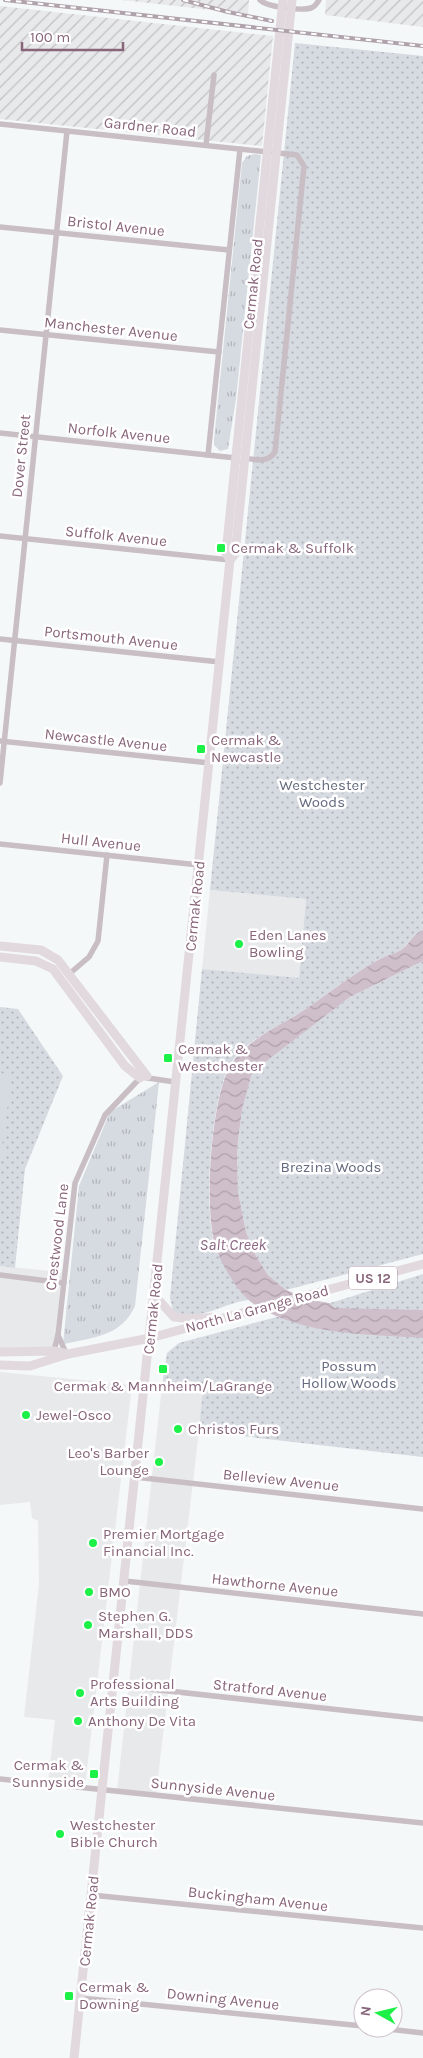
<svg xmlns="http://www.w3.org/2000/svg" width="423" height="2058" font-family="Karla,sans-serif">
	<defs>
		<pattern id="industrial-furrows" width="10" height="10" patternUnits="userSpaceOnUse" patternTransform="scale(1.25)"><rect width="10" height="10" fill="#e8e9ea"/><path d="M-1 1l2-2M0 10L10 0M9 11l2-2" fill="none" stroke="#c2c0c3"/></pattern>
		<pattern id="grass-tufts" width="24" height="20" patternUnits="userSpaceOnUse" patternTransform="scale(1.25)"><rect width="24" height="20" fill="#d6dae1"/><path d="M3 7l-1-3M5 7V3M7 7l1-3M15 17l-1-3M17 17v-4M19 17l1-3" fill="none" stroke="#b3b4bb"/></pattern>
		<pattern id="park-dots" width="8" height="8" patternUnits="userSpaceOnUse" patternTransform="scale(1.25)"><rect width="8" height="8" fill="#d6dae1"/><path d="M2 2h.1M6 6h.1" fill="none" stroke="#b3b4bb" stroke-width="1.8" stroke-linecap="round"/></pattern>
		<pattern id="water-waves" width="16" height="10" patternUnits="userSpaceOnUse" patternTransform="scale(1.25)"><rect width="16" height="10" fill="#cfbfcb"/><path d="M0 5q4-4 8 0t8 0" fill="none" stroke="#ae9faa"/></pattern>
	</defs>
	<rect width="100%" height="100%" fill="#f5f8f8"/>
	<g fill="#e8e9ea">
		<polygon points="210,890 306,899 299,979 202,969"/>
		<polygon points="0,1266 62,1272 54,1347 0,1348"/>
		<polygon points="0,1372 132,1385 85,1786 48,1782 55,1720 24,1717 39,1584 38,1521 32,1518 30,1502 0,1505"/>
		<polygon points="162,1386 204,1389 156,1794 117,1791"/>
	</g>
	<g fill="url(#industrial-furrows)">
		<polygon points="122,0 249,0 248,14"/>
		<polygon points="326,0 423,0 423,27 325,15"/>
		<polygon points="0,6 273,36 262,146 0,119"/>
	</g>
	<g fill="url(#grass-tufts)">
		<polygon points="255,154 261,155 236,399 228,449 220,451 214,445 214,440 242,163 247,156"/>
		<path d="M159,1082L135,1306C122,1336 92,1338 63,1344L79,1186L110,1112Z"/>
	</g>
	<g fill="url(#park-dots)">
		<path d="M295,43L423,56V930C412,934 409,944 401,950C395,954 387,955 380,959C350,975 324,998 295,1016C273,1029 246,1041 231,1063C211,1094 202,1215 216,1249C224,1268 236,1284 249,1300C227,1301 195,1325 173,1311L170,1298L202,969L299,978L306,899L210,890Z"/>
		<polygon points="423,961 423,1254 286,1290 268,1275 256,1256 246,1232 238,1192 237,1149 242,1110 251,1072 350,997"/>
		<polygon points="0,1007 18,1009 63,1076 25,1169 15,1268 0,1266"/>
		<polygon points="423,1274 423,1457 199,1431 203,1389 162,1386 167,1353 179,1343 337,1301"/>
	</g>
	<polygon fill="#d6dae1" points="0,1073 12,1074 2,1146 7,1154 0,1159"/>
	<path fill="url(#water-waves)" d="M423,930V961L350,997L252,1072L242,1110L237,1149L238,1192L246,1232L256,1256L268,1275L286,1290L312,1300L329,1303L335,1308L423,1310V1338C366,1334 300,1336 251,1302C238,1292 221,1264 216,1248C203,1213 211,1093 232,1063C247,1041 273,1029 295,1016C324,998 350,975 380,959C387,955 395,954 401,950C410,944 412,934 423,930Z"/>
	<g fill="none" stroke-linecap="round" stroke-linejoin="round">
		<g stroke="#c8bec4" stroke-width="5.5">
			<path d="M260,0C267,7 301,11 311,8C315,7 317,3 319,0"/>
			<path d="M0,124L297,155L304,166L275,452C268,463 256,460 245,458"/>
			<polyline points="206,145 214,75"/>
			<polyline points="0,227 229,250"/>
			<polyline points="0,330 219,352"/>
			<polyline points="0,433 236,458"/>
			<polyline points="208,455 240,149"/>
			<polyline points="0,536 230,560"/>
			<polyline points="0,639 220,662"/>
			<polyline points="0,741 210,763"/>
			<polyline points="0,783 67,131"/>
			<polyline points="0,844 199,865"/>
			<polyline points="68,975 89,957 98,941 107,855"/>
			<polyline points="0,1275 64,1283"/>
			<polyline points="58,1335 66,1353"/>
			<polyline points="54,1351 58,1335 75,1183 105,1115 141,1077 175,1082"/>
			<polyline points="135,1477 423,1509"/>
			<polyline points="125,1581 423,1614"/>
			<polyline points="114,1685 423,1719"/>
			<polyline points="0,1779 423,1823"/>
			<polyline points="91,1895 423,1928"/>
			<polyline points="80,1998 363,2026"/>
			<polyline points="379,2028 423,2033"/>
		</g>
		<g stroke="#e2d9de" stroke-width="9">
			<polyline points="0,946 41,950 58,960 147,1076"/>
			<polyline points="0,957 36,961 53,969 125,1066 140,1078"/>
		</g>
		<g stroke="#e2d9de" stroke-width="9">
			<polyline points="230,560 226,553 283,0"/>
			<polyline points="154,1295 174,1317 192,1319 215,1317"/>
			<polyline points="0,1352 54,1351 68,1354 150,1338 423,1264"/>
			<polyline points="0,1365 30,1366 68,1354"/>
			<polyline points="74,2058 230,560 235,554 292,0"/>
		</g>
		<defs>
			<g id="rail">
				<polyline points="5,0 423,46"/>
				<polyline points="183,0 228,12 272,21"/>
			</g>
		</defs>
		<use href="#rail" stroke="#b0a2aa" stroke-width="4"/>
		<use href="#rail" stroke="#fff" stroke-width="2" stroke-dasharray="5.5" stroke-linecap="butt"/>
	</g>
	<g fill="#1df047" stroke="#fff" stroke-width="2">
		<rect x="216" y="543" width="10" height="10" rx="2.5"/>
		<rect x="196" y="744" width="10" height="10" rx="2.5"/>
		<circle cx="239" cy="944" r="5"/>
		<rect x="163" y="1053" width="10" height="10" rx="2.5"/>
		<rect x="158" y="1364" width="10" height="10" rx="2.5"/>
		<circle cx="26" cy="1415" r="5"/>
		<circle cx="178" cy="1429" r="5"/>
		<circle cx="159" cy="1462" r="5"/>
		<circle cx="93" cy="1543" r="5"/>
		<circle cx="89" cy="1592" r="5"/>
		<circle cx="88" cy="1625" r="5"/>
		<circle cx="80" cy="1693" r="5"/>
		<circle cx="78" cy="1721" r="5"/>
		<rect x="89" y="1769" width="10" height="10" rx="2.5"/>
		<circle cx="60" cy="1834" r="5"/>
		<rect x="64" y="1991" width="10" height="10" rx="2.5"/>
	</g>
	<g text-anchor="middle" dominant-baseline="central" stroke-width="5" stroke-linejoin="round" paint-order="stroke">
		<rect fill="#fff" stroke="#ac93a2" stroke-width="1" x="349" y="1266.5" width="48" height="23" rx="4"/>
		<g font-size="14" font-weight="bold" fill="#88657a">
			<text x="373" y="1278">US 12</text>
		</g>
		<g font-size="15" fill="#88657a" stroke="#fff">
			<text transform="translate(150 127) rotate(6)">Gardner Road</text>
			<text transform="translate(116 226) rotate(6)">Bristol Avenue</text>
			<text transform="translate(253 284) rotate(-84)">Cermak Road</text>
			<text transform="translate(111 329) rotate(6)">Manchester Avenue</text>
			<text transform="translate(119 433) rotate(6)">Norfolk Avenue</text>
			<text transform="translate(21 456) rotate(-84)">Dover Street</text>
			<text transform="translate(116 536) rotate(6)">Suffolk Avenue</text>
			<text transform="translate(111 638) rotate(6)">Portsmouth Avenue</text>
			<text transform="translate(106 740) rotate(6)">Newcastle Avenue</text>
			<text transform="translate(101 842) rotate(6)">Hull Avenue</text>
			<text transform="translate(195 906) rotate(-84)">Cermak Road</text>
			<text transform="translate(57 1237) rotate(-83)">Crestwood Lane</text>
			<text transform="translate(153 1309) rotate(-84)">Cermak Road</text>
			<text transform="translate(257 1309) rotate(-15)">North La Grange Road</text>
			<text transform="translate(281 1480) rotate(6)">Belleview Avenue</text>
			<text transform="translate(275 1585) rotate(6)">Hawthorne Avenue</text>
			<text transform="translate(270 1690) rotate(6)">Stratford Avenue</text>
			<text transform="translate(213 1789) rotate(6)">Sunnyside Avenue</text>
			<text transform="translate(258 1899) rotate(6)">Buckingham Avenue</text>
			<text transform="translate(89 1921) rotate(-84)">Cermak Road</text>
			<text transform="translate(223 1999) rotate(6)">Downing Avenue</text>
		</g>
		<g font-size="15" fill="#88657a" stroke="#fff" text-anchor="start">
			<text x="231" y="548">Cermak &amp; Suffolk</text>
			<text x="211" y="740">Cermak &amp;<tspan x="211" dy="17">Newcastle</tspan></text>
			<text x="249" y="935">Eden Lanes<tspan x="249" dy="17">Bowling</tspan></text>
			<text x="178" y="1049">Cermak &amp;<tspan x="178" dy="17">Westchester</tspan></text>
			<text x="163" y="1386" text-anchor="middle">Cermak &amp; Mannheim/LaGrange</text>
			<text x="36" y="1415">Jewel-Osco</text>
			<text x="188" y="1429">Christos Furs</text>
			<text x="149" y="1453" text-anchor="end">Leo's Barber<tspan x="149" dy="17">Lounge</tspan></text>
			<text x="103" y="1534">Premier Mortgage<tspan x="103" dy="17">Financial Inc.</tspan></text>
			<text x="99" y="1592">BMO</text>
			<text x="98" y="1616">Stephen G.<tspan x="98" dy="17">Marshall, DDS</tspan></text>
			<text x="90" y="1684">Professional<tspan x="90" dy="17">Arts Building</tspan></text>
			<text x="88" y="1721">Anthony De Vita</text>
			<text x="84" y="1765" text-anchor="end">Cermak &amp;<tspan x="84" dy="17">Sunnyside</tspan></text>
			<text x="70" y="1825">Westchester<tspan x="70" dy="17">Bible Church</tspan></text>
			<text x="79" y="1987">Cermak &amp;<tspan x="79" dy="17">Downing</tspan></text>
		</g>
		<g font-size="15" fill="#646b7f" stroke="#fff">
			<text x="322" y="785">Westchester<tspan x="322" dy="17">Woods</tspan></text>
			<text x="331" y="1167">Brezina Woods</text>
			<text x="349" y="1366">Possum<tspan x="349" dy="17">Hollow Woods</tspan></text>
		</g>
		<g font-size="16" font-style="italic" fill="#8b6682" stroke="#fff">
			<text x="233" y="1244">Salt Creek</text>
		</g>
	</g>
	<g transform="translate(378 2013) rotate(278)"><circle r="24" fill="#ffffff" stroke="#cfc1ca"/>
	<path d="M0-4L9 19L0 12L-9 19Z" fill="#1df047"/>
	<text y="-8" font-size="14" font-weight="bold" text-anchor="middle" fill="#88657a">N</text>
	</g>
	<path d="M22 42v8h101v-8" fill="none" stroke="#88657a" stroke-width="2.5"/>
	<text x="30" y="42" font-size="15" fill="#88657a" stroke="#ffffff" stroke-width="4" paint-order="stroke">100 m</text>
</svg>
